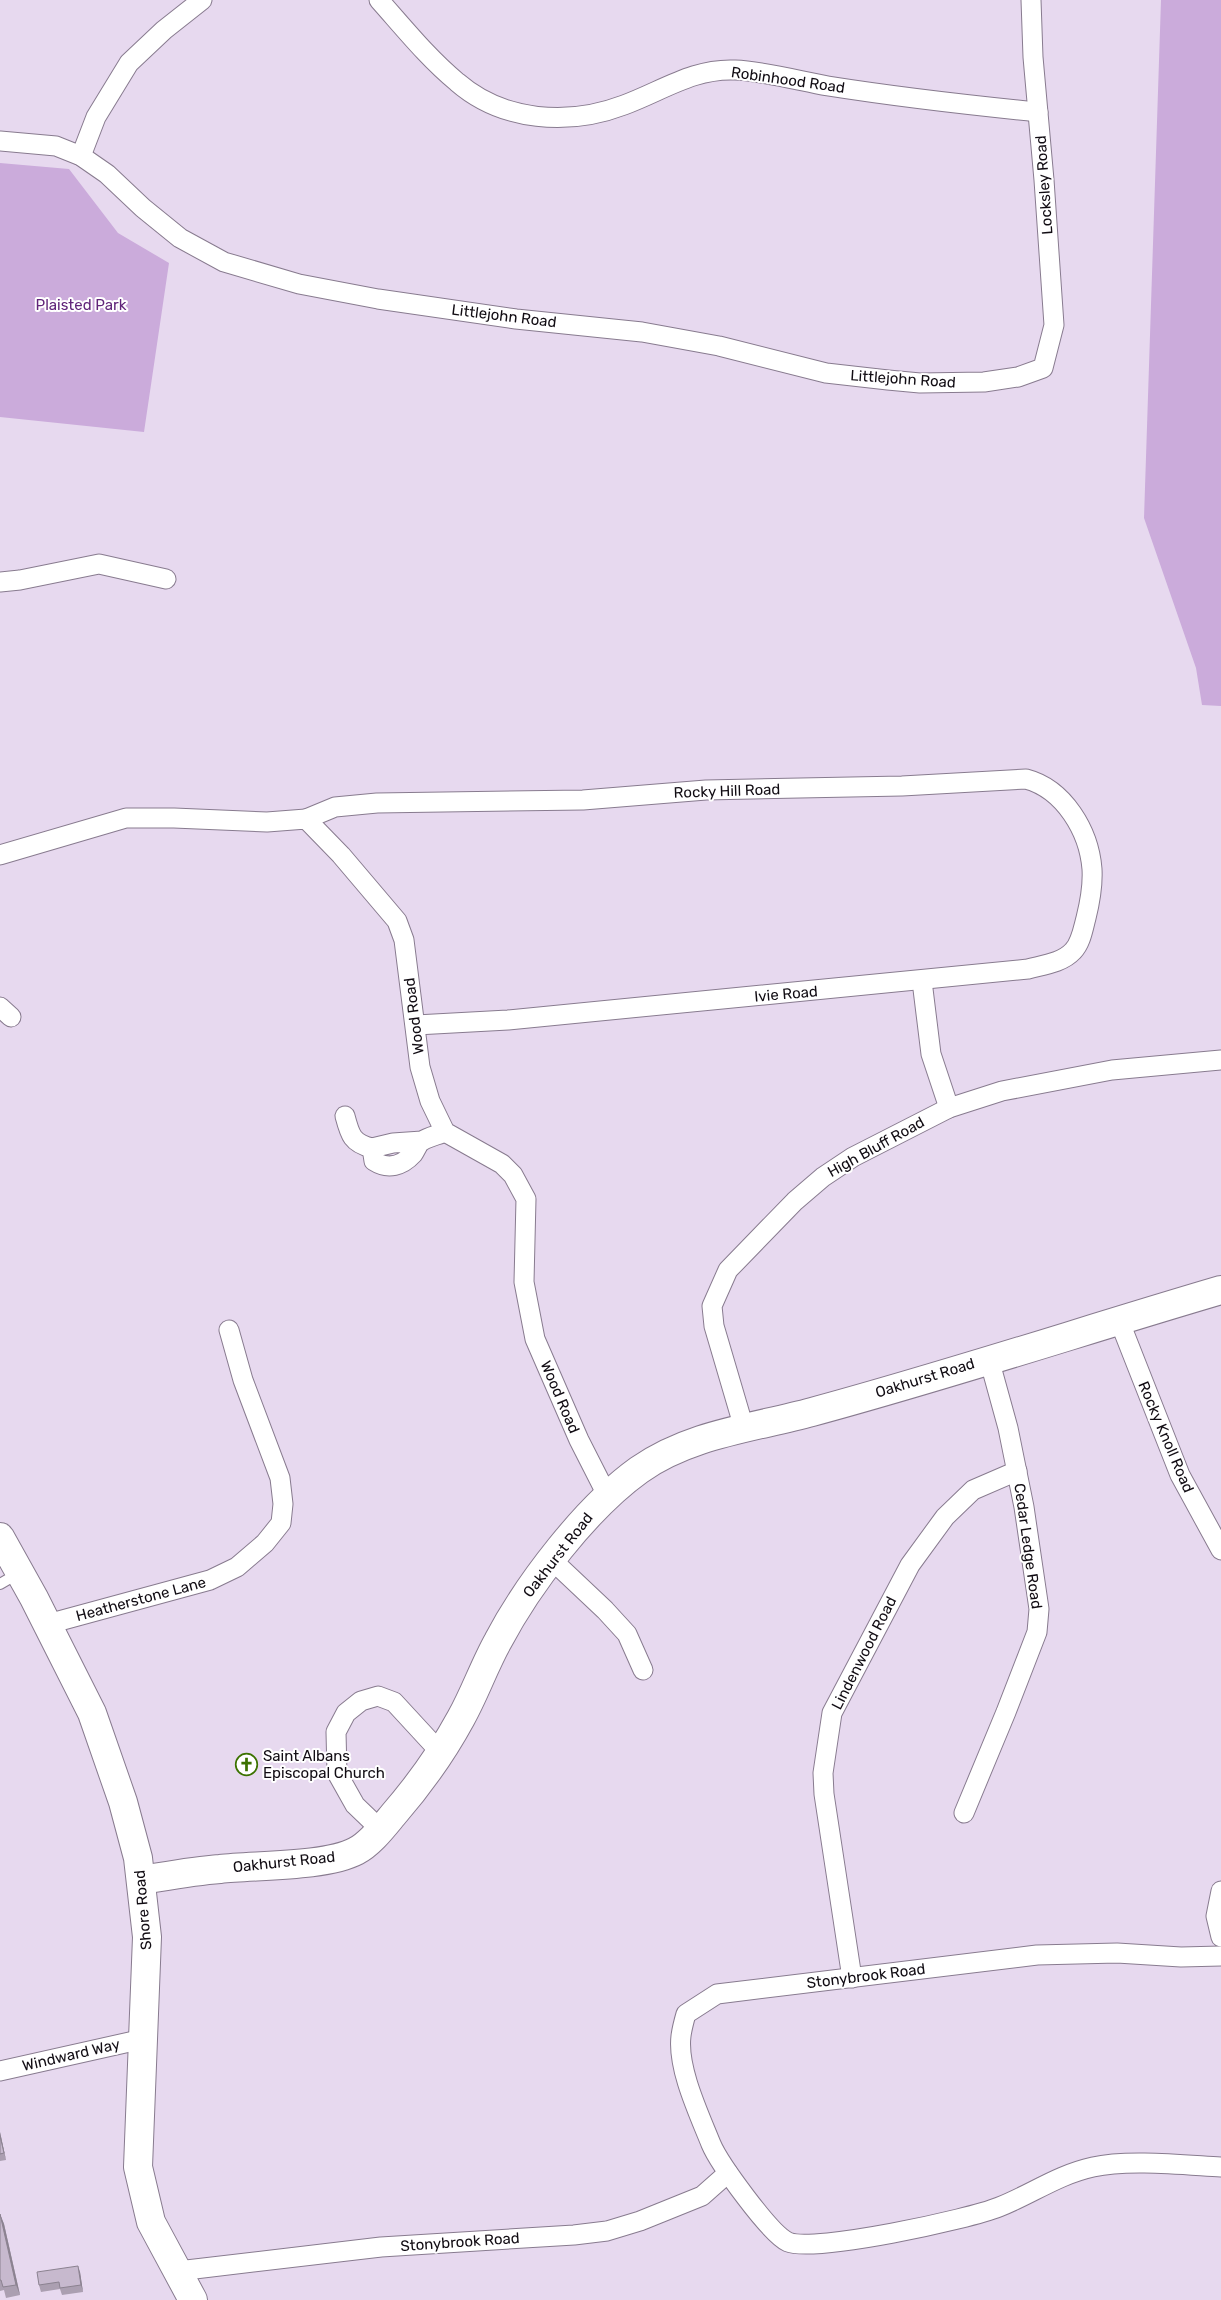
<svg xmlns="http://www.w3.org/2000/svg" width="1221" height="2300" font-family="Rubik,sans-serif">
	<rect width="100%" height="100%" fill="#e7d9ef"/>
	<g fill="#cbabdb">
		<polygon points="1161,0 1221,0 1221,706 1202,705 1196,668 1144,518"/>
		<polygon points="0,163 69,169 118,233 169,263 144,432 0,417"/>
	</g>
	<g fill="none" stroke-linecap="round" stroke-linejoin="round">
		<defs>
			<polyline id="lane" points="0,1584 19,1573"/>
			<g id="street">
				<path d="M379,0C404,28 428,58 457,82C503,122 569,126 624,105C662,91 694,68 735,70C763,71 800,81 828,86C898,97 968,105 1038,112"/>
				<polyline points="0,141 56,146 81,156 107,174 143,208 180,238 224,262 299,284 378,299 516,319 642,332 719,346 826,373 888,380 920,383 984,382 1018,377 1043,368 1054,325 1044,180 1033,57 1031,0"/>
				<polyline points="81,156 96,117 129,63 164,30 202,0"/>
				<polyline points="0,582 20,580 99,564 166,579"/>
				<path d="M306,819L335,807L377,803L583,800L706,790L902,786L1026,779C1064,789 1089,831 1092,869C1093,886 1090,902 1086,918C1083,929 1081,943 1073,951C1062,963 1043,965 1028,969L508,1020L416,1025"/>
				<polyline points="0,855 126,818 174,818 267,822 306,819 341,855 397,921 404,940 420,1067 430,1101 445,1132 502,1164 513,1175 526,1199 524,1282 535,1339 579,1440 608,1497"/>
				<polyline points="922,981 931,1054 949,1108"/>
				<polyline points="0,1007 11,1017"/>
				<path d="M345,1116C350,1135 352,1143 372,1148"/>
				<path d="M422,1141L393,1143L372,1148L374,1161C388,1170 402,1166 413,1154C416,1150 418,1143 422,1141C428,1137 438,1135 445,1132"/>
				<polyline points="1119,1320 1180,1475 1221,1550"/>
				<polyline points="744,1428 714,1326 712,1306 728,1270 795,1201 823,1177 853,1157 949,1108 1002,1091 1112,1070 1221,1060"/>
				<polyline points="552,1560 605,1610 627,1634 643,1670"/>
				<polyline points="48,1624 210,1580 237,1567 265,1543 281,1523 283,1504 280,1478 243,1380 229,1330"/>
				<polyline points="964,1813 1006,1712 1037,1632 1039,1609 1024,1507 1008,1428 989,1359"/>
				<polyline points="381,1830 355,1805 337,1773 336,1732 346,1713 361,1701 378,1696 394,1702 441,1753"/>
				<polyline points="1221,1891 1216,1916 1221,1937"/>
				<path d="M1221,1956L1181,1957L1117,1953L1037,1955L717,1994L686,2014C684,2021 682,2028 681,2036C677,2068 699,2114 711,2144C719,2163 770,2234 788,2242C814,2253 970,2219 999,2207C1032,2194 1057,2175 1093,2167C1127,2159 1185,2165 1221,2167"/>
				<polyline points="852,1978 824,1794 823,1773 832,1713 910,1565 945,1517 973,1490 1017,1471"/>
				<polyline points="0,2071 143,2039"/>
				<polyline points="178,2271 381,2247 574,2235 607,2231 640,2221 702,2196 728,2173"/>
			</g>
			<g id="secondary">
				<polyline points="0,1537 34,1598 92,1713 123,1802 138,1858 147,1937 138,2167 151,2222 193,2300"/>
				<path d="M142,1880C167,1876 193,1871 220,1869C255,1865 326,1867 356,1851C370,1844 383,1827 393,1815C419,1785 442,1753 461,1718C475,1693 484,1666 498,1641C528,1584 586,1508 639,1470C690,1434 753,1428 812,1412C949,1375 1085,1330 1221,1290"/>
			</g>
		</defs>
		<use href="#lane" stroke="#887b8f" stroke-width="12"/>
		<use href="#street" stroke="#887b8f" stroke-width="21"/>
		<use href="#secondary" stroke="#887b8f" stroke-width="30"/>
		<use href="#lane" stroke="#fff" stroke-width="10"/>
		<use href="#street" stroke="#fff" stroke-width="19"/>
		<use href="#secondary" stroke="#fff" stroke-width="28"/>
	</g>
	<g fill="#ab9fb1">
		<polygon points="0,2132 6,2160 0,2161"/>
		<polygon points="0,2214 4,2224 20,2295 6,2298 4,2290 0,2291"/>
		<polygon points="80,2272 83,2292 62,2295 60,2289 41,2292 39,2285"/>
	</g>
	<g fill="#8b8290">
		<polygon points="0,2132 6,2160 4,2153 0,2136"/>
		<polygon points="0,2214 4,2224 20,2295 16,2285"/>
		<polygon points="78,2266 80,2272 83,2292 81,2285"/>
	</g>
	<g fill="#c7b9ce" stroke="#8b8290">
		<polygon points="0,2136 4,2153 0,2154"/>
		<polygon points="0,2214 16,2285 3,2287 1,2280 0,2280"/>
		<polygon points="78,2266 81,2285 60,2288 59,2282 39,2285 37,2272"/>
	</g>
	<defs>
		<symbol id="church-ring" viewBox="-11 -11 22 22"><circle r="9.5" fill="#fff" stroke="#3c7200" stroke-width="1.5"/><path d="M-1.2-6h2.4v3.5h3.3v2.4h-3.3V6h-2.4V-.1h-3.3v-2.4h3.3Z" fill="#3c7200"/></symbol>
	</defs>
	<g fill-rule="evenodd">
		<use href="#church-ring" x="234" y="1752" width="25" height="25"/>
	</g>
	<g text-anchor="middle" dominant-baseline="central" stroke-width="4" stroke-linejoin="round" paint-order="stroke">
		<g font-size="15" fill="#110c13" stroke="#fff">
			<text transform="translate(788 80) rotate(8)">Robinhood Road</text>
			<text transform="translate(1044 185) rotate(-94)">Locksley Road</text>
			<text transform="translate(504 316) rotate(7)">Littlejohn Road</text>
			<text transform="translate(903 379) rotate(4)">Littlejohn Road</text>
			<text transform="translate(727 791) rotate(-2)">Rocky Hill Road</text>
			<text transform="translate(786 994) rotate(-5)">Ivie Road</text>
			<text transform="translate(414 1016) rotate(-97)">Wood Road</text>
			<text transform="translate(876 1147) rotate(-29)">High Bluff Road</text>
			<text transform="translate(925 1378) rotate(-17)">Oakhurst Road</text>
			<text transform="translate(560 1397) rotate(67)">Wood Road</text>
			<text transform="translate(1166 1437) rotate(67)">Rocky Knoll Road</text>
			<text transform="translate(1028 1546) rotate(82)">Cedar Ledge Road</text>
			<text transform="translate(558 1555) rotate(-52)">Oakhurst Road</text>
			<text transform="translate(141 1599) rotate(-15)">Heatherstone Lane</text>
			<text transform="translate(864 1653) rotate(-63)">Lindenwood Road</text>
			<text transform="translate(284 1862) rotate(-6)">Oakhurst Road</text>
			<text transform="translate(143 1910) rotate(-95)">Shore Road</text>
			<text transform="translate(866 1976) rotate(-7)">Stonybrook Road</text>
			<text transform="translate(71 2055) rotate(-13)">Windward Way</text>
			<text transform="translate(460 2242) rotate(-4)">Stonybrook Road</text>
		</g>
		<g font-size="15" fill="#61257a" stroke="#fff">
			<text x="81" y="305">Plaisted Park</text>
		</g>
		<g font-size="15" fill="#110c13" stroke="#fff" text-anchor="start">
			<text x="263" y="1756">Saint Albans<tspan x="263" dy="17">Episcopal Church</tspan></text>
		</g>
	</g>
</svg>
